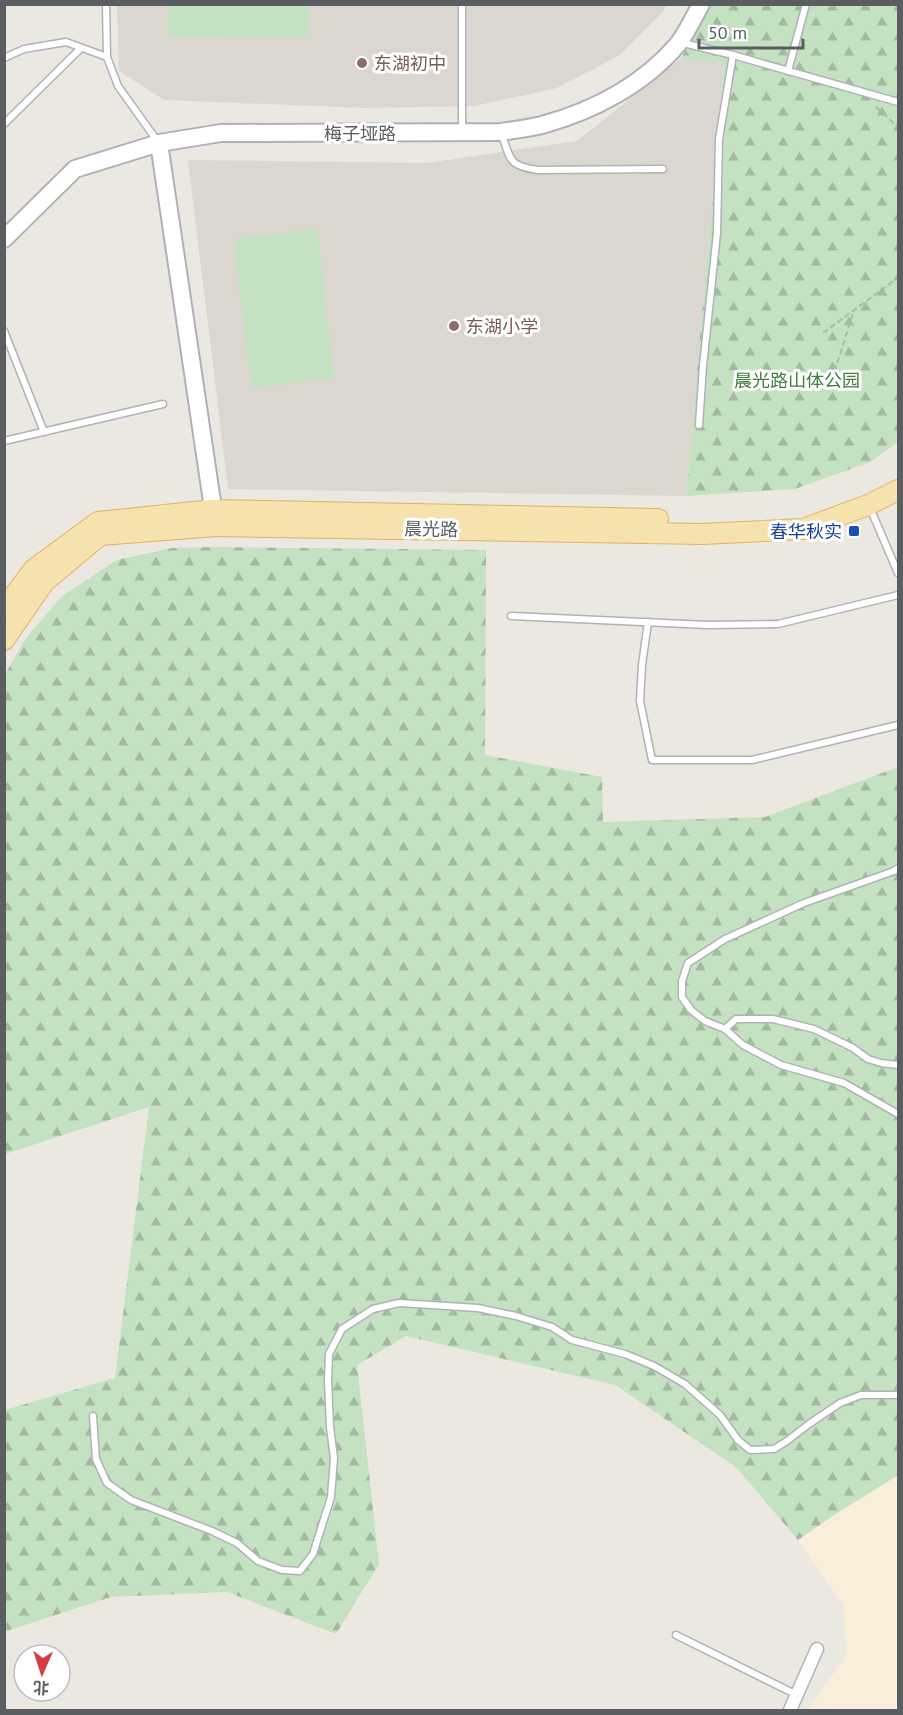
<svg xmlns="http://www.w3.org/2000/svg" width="903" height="1715" font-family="'PT Sans','Noto Sans SC',sans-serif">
	<defs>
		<pattern id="forest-firs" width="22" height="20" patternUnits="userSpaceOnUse" patternTransform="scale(1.5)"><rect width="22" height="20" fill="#c4e1c1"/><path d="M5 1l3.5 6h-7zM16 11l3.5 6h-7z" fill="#a2baa0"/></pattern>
	</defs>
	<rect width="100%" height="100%" fill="#ebe8e2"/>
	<polygon fill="#f9eed9" points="898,1475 898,1710 808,1710 847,1654 844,1606 798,1540 834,1515"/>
	<g fill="#dbd7d0">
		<polygon points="117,5 667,5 662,13 620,55 557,88 474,106 365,108 164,100 119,71"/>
		<polygon points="681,58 724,63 686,496 228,489 188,160 427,163 577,141"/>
	</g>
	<g fill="url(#forest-firs)">
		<polygon points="710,5 898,5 898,442 870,462 795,489 686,496 724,63 681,58 703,20"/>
		<polygon points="217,547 486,550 485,755 602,777 603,822 765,817 898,767 898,1475 834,1515 798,1540 736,1467 615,1385 406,1336 357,1365 379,1564 336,1634 227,1592 111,1597 7,1631 4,1623 5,1410 115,1378 149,1107 5,1154 5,674 26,638 62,596 117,560 172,548"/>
	</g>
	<g fill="#c4e1c1">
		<polygon points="168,5 309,5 308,38 168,37"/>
		<polygon points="317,229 334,378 251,388 234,239"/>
	</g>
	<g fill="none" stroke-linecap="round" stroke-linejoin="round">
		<defs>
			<g id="lane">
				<polyline points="106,4 107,57 118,86 158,142"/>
				<polyline points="683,43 733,55 898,102"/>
				<polyline points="4,58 24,49 66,42 107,57"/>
				<polyline points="788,71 806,4"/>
				<polyline points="4,124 81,48"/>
				<polyline points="462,132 462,4"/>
				<path d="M502,135C511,161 509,166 538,170L663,169"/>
				<polyline points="4,331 44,432"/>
				<polyline points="699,425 703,366 717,233 719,139 733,55"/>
				<polyline points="4,441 163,404"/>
				<polyline points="870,508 898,573"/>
				<polyline points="511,616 708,625 778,624 898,595"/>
				<polyline points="648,622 642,665 640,701 652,760 752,760 898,725"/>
				<polyline points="898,868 894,871 804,903 725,939 688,963 682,981 682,997 691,1010 705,1021 725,1029 743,1045 781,1065 844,1083 898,1114"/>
				<polyline points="725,1029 736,1019 773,1019 814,1029 853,1048 868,1059 881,1063 898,1065"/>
				<polyline points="93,1416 96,1459 107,1483 131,1500 212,1531 237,1543 258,1561 282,1570 300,1571 313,1554 331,1497 334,1458 330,1427 328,1380 329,1354 342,1329 373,1309 399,1303 478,1308 516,1316 552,1327 572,1340 625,1354 654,1366 685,1384 720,1415 738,1440 750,1450 774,1449 787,1441 809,1424 840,1403 861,1395 898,1395"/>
				<polyline points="676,1635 797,1695"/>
			</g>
			<polyline id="street" points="790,1710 817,1649"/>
			<g id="secondary">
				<polyline points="159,143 215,522"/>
				<path d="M4,239L75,169L159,143L221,133L501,132C515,130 529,128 542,125C593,111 643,85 678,44C687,32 694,17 701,4"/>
			</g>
			<g id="primary">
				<polyline points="4,609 34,569 98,522 213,510 658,519"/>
				<polyline points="4,640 44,582 100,535 216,526 703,534 803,529 868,505 898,490"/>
			</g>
		</defs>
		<use href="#lane" stroke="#afb3b6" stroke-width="9"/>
		<use href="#street" stroke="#afb3b6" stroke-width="15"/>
		<use href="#secondary" stroke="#aeb2b6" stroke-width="20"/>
		<use href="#primary" stroke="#e1b165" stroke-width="22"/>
		<g stroke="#9cc3a3" stroke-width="2" stroke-dasharray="6 3" stroke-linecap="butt">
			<polyline points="876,107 898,127"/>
			<polyline points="823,333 891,283 898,275"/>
			<polyline points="832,380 854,310"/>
		</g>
		<use href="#lane" stroke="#fff" stroke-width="6"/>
		<use href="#street" stroke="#fff" stroke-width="12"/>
		<use href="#secondary" stroke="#fff" stroke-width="16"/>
		<use href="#primary" stroke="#f6e2ac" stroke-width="20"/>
	</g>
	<g fill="#8d6e63" stroke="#fff" stroke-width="2">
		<circle cx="362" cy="63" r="6"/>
		<circle cx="454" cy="326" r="6"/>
	</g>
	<rect fill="#1a4fb4" stroke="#fff" stroke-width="2" x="848" y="525" width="12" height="12" rx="3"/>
	<g text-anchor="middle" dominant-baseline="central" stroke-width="6" stroke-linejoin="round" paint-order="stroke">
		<g font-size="18" fill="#785e54" stroke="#fff" text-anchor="start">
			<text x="374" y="63">东湖初中</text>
			<text x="466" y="326">东湖小学</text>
		</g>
		<g font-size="18" fill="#5a5e61" stroke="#fff">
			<text x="360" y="133">梅子垭路</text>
			<text transform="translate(431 529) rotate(1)">晨光路</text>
		</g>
		<g font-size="18" fill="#417d3d" stroke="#fff">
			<text x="797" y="380">晨光路山体公园</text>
		</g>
		<g font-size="18" fill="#164399" stroke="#fff" text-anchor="end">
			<text x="842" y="531">春华秋实</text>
		</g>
	</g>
	<rect width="903" height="1715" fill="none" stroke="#5a5e61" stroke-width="12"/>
	<g transform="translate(42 1673) rotate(183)"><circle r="28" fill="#ffffff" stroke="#bdbfc0" stroke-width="1.5"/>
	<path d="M0-4.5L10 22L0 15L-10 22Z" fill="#d63d42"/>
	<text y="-9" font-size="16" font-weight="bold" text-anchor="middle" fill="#5a5e61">北</text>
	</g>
	<path d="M699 39v9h104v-9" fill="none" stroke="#5a5e61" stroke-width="3"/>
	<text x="708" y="39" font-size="18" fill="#5a5e61" stroke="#ffffff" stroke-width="4.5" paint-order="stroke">50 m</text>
</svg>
